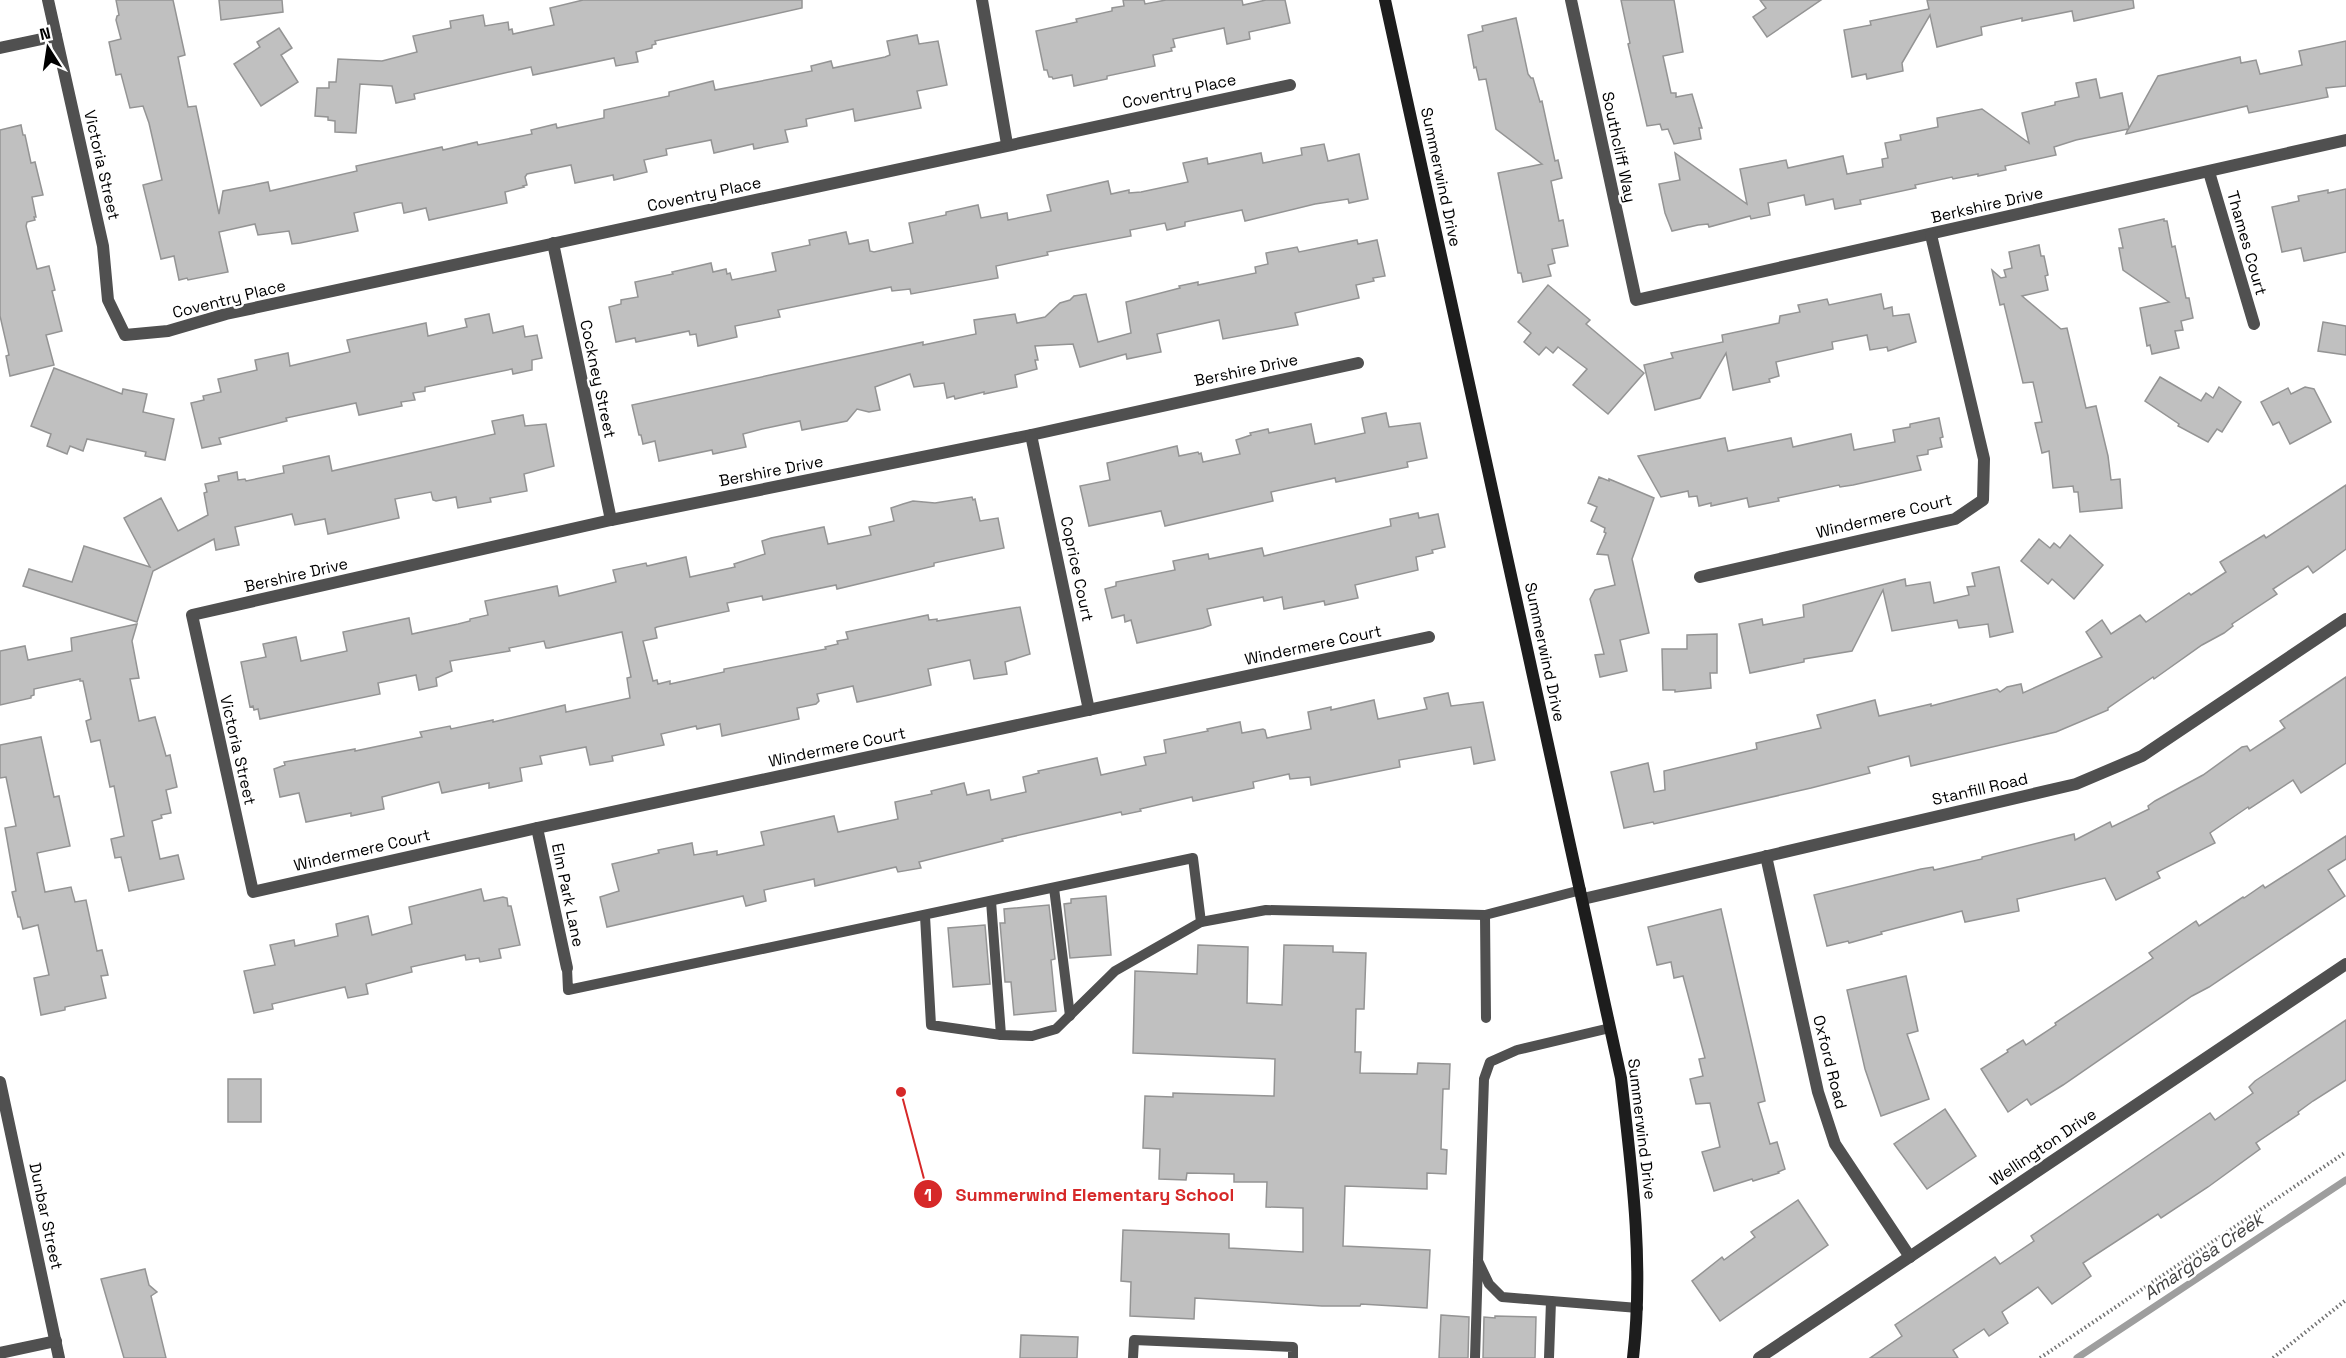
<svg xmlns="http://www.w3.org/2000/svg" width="2346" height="1358" font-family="'Space Grotesk',sans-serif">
	<rect width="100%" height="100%" fill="#fff"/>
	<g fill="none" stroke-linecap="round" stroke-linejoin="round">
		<polyline stroke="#9e9e9e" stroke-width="7" points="2077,1358 2346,1180"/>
	</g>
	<g fill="#c0c0c0" stroke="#949494" stroke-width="1.5">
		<polygon points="116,0 173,0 185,55 178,57 188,107 196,106 219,214 223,191 268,182 270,191 357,171 356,166 442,147 443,150 477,142 478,145 532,134 531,130 556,124 557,128 604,118 604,110 669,96 669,92 713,81 715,90 812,71 811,66 831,61 833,68 885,57 890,55 887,41 917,35 919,44 938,41 947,85 917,91 921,108 855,121 853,109 806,119 807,126 785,130 788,142 754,149 753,144 714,153 711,140 666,149 667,155 644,160 647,172 614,180 613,175 575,183 571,165 527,174 525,177 527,185 523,186 524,187 505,192 507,203 429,220 426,208 404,213 402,203 398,203 354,213 358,231 300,243 292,244 289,231 258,235 255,224 219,232 228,272 188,280 187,278 179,280 174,256 161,259 143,185 162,180 149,123 143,106 130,108 121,74 116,75 109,42 121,39 116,20 117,16 119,15"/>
		<polygon points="219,0 282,0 283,12 221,20"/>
		<polygon points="583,0 802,0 802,8 655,41 656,44 652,45 652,48 636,52 638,62 616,66 614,58 533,75 531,67 414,94 415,99 396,103 392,86 360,84 356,133 335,132 335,121 328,120 328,117 315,116 317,88 329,88 329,82 336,82 338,59 382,61 417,52 413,36 451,28 450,21 483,15 485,26 508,22 509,30 512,29 513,34 554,25 550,8"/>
		<polygon points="1123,0 1144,0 1145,4 1166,0 1242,0 1243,5 1266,0 1285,0 1290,23 1249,32 1250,39 1227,44 1224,28 1173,39 1175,47 1171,48 1172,51 1153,55 1155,66 1107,76 1107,79 1074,86 1072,75 1053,79 1052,77 1049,77 1047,70 1044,70 1036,31 1077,22 1076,19 1112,11 1112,8 1124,6"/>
		<polygon points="1621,0 1674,0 1683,52 1663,56 1671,93 1676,93 1676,97 1692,94 1702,128 1699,128 1701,139 1674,144 1668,129 1662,130 1660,124 1647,126 1628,44 1630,43"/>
		<polygon points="1760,0 1821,0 1767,37 1753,17 1766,8"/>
		<polygon points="1927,0 2133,0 2134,8 2074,21 2072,11 2022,21 2022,18 1981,27 1982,35 1937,47 1930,15 1902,63 1903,71 1867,79 1866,74 1852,77 1844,30 1871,25 1870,21 1929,9"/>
		<polygon points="1516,18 1528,74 1531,78 1533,78 1540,102 1542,101 1555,161 1558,160 1562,178 1551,181 1559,221 1563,220 1568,246 1552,249 1555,263 1548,265 1551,276 1523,282 1521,273 1518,273 1498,173 1542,164 1496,129 1486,79 1479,80 1476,67 1474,68 1468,35 1483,31 1482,26"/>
		<polygon points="279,28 292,48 281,55 298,82 261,106 234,64 260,47 257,42"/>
		<polygon points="2346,41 2346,86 2326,88 2328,97 2249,113 2247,106 2126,134 2128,129 2076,140 2054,147 2056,155 2005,166 2006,170 1978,176 1978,174 1953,179 1952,177 1915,185 1916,188 1860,200 1861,204 1835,209 1833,199 1806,205 1804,195 1768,203 1770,215 1751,219 1750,216 1709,227 1708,224 1698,225 1672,231 1665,213 1659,184 1680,180 1675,153 1747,204 1740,169 1786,160 1788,168 1843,156 1847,174 1883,167 1882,159 1888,158 1885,143 1901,140 1900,135 1938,127 1937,118 1982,109 2029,143 2022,113 2055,105 2055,102 2079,97 2076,83 2096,79 2100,98 2122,93 2129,128 2158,76 2240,57 2241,63 2256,60 2260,74 2302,65 2299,51"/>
		<polygon points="21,125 23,135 25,135 31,163 35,162 43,195 32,197 36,217 34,217 35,220 27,222 26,226 37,269 49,266 55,290 52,291 62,331 46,335 54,365 10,376 6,356 9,355 0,316 0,130"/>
		<polygon points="1324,144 1328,161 1359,154 1368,199 1349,203 1348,199 1315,204 1245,221 1242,210 1185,222 1185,226 1167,230 1165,223 1130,230 1131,236 1047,252 1048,255 996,266 998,278 911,294 910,289 892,291 891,287 778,310 780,317 735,326 737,337 698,346 696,334 690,335 689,331 636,342 635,338 616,342 609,307 621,304 621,300 638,297 635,282 673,274 672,272 711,263 713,272 726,269 727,274 730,273 732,280 776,271 772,253 810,245 809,240 846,232 849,244 868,240 870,251 874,252 913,243 909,223 946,215 946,212 978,205 981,218 1007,213 1008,220 1051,211 1047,195 1108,181 1111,194 1129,190 1129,193 1141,192 1188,182 1183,163 1207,158 1208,164 1261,153 1263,163 1302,155 1301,148"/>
		<polygon points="2346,189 2346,252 2304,261 2301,248 2282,252 2272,207 2299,201 2298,196 2328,190 2328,193"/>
		<polygon points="2164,219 2164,221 2167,221 2172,247 2175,246 2186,298 2189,298 2193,318 2181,321 2183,330 2175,331 2179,348 2152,354 2150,345 2147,346 2140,308 2169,302 2123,270 2119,248 2123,248 2119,229"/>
		<polygon points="1357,240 1358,244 1377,240 1385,276 1373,278 1374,281 1356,285 1359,298 1295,313 1298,325 1223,339 1219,320 1157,334 1161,352 1127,359 1126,354 1080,367 1073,344 1035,346 1038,360 1035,360 1037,369 1015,375 1017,387 984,394 984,392 955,399 954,396 947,398 944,383 914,387 910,374 875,387 880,410 869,412 857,409 847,421 802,430 800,421 762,429 743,434 746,447 713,454 712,450 659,461 655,441 643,444 641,435 639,435 632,405 923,342 923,345 976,334 974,320 1015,314 1017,323 1045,317 1060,303 1070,300 1074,296 1086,294 1098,342 1131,333 1126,302 1180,288 1179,286 1198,282 1198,285 1256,273 1255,267 1268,264 1266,253 1297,247 1299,252"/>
		<polygon points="2039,245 2041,256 2044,256 2048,275 2045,276 2048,290 2022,296 2061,329 2067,328 2086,408 2096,406 2108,456 2111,480 2120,479 2122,508 2080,512 2078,492 2074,492 2073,486 2053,488 2049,451 2042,453 2035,423 2042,422 2033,382 2023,383 2004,304 2000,305 1992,270 2001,278 2006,277 2004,270 2012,268 2009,252"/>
		<polygon points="1548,285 1590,320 1586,324 1644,373 1608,414 1573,385 1587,369 1558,347 1553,353 1546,347 1539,355 1524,342 1531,333 1518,322"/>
		<polygon points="1881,294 1884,309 1892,307 1893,316 1909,314 1916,342 1888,351 1887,347 1870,350 1867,335 1832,342 1833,349 1776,362 1779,376 1769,379 1770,382 1733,390 1726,353 1700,398 1655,410 1644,365 1673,358 1671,353 1723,342 1722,335 1779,323 1780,316 1800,312 1798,305 1827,299 1829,305"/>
		<polygon points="489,314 493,333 523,326 525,337 537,335 542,358 532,360 532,370 513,374 512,369 425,387 425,391 413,393 415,400 401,402 402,406 359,415 356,403 286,418 287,421 219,438 221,444 202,448 191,403 204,400 203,396 221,392 218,379 257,370 255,360 288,353 290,366 350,352 347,340 426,323 428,336 467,327 465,319"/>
		<polygon points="2323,322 2346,326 2346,355 2318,351"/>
		<polygon points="54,368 122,394 123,389 147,394 143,412 174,419 165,460 145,456 146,452 87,439 83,451 70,446 67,454 47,446 51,434 31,426"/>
		<polygon points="2160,377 2201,401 2206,393 2213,398 2219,387 2241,402 2222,432 2217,429 2208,442 2178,426 2179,424 2145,401"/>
		<polygon points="2305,387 2314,389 2331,422 2290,444 2279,422 2273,425 2261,402 2288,388 2291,394"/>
		<polygon points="1386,413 1389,427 1420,423 1427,458 1407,462 1408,467 1336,482 1335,478 1271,492 1273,501 1165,526 1161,511 1089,526 1080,486 1110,480 1107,463 1177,446 1179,456 1198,452 1199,454 1201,453 1203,462 1240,454 1236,440 1251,435 1250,433 1268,429 1269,433 1311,424 1315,444 1365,433 1362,418"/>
		<polygon points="523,415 525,426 546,424 554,466 524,474 527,491 490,498 491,502 458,508 456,497 436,501 433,500 431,492 395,499 399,518 328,534 325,519 295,525 292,514 235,527 239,545 216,550 214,539 153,571 137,622 23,586 29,569 72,582 84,546 150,567 124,518 161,498 178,531 208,515 204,493 207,492 205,484 219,481 218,476 237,472 238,480 245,479 246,481 284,473 283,466 329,456 332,471 495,434 492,421"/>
		<polygon points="1939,418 1943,437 1940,438 1942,447 1928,450 1928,454 1917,456 1921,470 1853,485 1840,487 1839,485 1778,498 1779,501 1749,507 1747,498 1711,506 1711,503 1699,506 1697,496 1689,497 1688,491 1661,497 1638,456 1725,438 1728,451 1791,438 1793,447 1851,434 1854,450 1859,449 1895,442 1893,430 1910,427 1910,424"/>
		<polygon points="1599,477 1609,481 1609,479 1654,498 1632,559 1649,633 1620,640 1627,671 1600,677 1595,655 1604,654 1590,599 1595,590 1615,585 1608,555 1597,554 1606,533 1604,532 1605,528 1591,521 1597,507 1588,503"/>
		<polygon points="2346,485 2346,549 2313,573 2308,566 2273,589 2277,594 2232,624 2233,626 2224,633 2202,645 2154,679 2153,677 2108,708 2108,710 2056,732 1911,766 1909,756 1868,767 1870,773 1811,788 1654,824 1653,822 1624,828 1611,772 1648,763 1654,792 1665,790 1664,771 1757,749 1756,743 1821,728 1817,715 1875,700 1879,716 1931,704 1931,706 1997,689 2000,692 2007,687 2021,684 2023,693 2102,657 2086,632 2102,620 2111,634 2140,615 2146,622 2189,593 2191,595 2226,572 2220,562 2264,535 2266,538"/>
		<polygon points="972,497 973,500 975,499 980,521 998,518 1004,548 934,563 934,566 837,589 836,585 763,600 762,596 727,603 729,611 657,627 655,628 657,638 643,641 653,681 657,680 658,684 670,681 670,684 724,672 724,669 826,649 825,647 838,644 837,641 848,639 846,632 928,615 929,620 937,619 937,621 1020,607 1030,654 1005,662 1007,674 974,679 970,660 928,669 931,685 889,695 857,702 853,686 817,694 819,701 816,704 797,708 799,719 722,736 720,724 697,729 696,726 661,734 664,745 612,756 613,761 590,765 586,747 540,756 542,764 520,768 522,781 489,788 489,783 442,793 439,782 382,797 384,809 351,816 351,813 306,822 299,793 280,797 274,769 285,765 284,762 355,749 355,751 422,737 420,732 450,726 451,729 493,720 493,722 565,705 566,712 630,698 627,678 631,677 622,632 549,648 546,648 544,641 509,648 510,651 450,661 452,671 436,678 437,686 419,690 416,675 378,683 380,694 260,719 258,709 254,710 253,706 250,707 241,662 266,657 263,644 296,637 301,661 347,651 343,632 409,618 412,634 458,624 470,621 470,619 488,615 485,601 557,586 559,596 616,582 613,570 646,563 647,566 686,557 690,577 735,567 734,564 765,554 762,541 771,538 824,527 828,544 871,535 869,527 894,521 891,508 903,504 913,501 935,503"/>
		<polygon points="1418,513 1419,518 1438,514 1445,547 1432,550 1433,553 1416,557 1418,570 1355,585 1358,598 1325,605 1324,601 1284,609 1282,597 1264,601 1263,597 1207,609 1211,625 1203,628 1137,643 1131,620 1125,622 1124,615 1112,618 1105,589 1116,586 1116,582 1175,570 1173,561 1208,554 1209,559 1262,548 1264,556 1391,526 1390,519"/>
		<polygon points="2070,535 2103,565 2074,599 2052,579 2048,584 2021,561 2039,539 2050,548 2054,543 2060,548"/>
		<polygon points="1999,567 2013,632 1990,637 1988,624 1959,628 1957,620 1892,631 1883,590 1852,651 1804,659 1804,662 1750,673 1739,624 1762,619 1763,625 1804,617 1803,605 1905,579 1906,586 1930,582 1934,603 1969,595 1967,587 1975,586 1972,573"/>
		<polygon points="137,624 132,641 139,678 130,679 139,721 155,717 166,756 170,755 177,787 166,790 171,813 161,815 162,818 152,821 160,859 178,855 184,879 129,891 121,857 115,858 111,839 124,836 114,786 110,787 100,740 91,742 86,721 91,719 83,681 80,681 80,679 34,689 34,695 31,696 31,698 0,705 0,651 25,646 28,660 72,651 71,638"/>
		<polygon points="1717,634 1717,673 1710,673 1711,688 1675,692 1675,690 1663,690 1662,649 1687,649 1687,635"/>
		<polygon points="2346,677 2346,763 2301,793 2293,780 2249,809 2248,807 2210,833 2215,843 2157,872 2160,878 2116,900 2105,878 2017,899 2019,911 1965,922 1962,911 1881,932 1882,934 1849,943 1848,941 1827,946 1814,895 1921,869 1933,867 1934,870 1982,859 1982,857 2074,834 2075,840 2110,822 2112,827 2149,809 2148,806 2155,801 2203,775 2242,747 2247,746 2250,751 2285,728 2280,721"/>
		<polygon points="1448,693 1451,706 1483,702 1495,760 1474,764 1471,747 1399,760 1400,767 1311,785 1310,777 1290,779 1289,774 1253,782 1254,788 1193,801 1192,797 1140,809 1141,811 1122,815 1121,812 1002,839 1003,841 919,862 921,868 898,872 896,867 815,886 814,879 764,890 766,901 746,906 743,896 607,927 600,897 619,891 612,864 659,853 658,850 692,843 694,855 717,851 717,855 764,845 761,832 834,816 838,832 898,819 895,802 932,794 931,791 964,783 967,795 989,790 991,800 1026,792 1023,777 1039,773 1038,771 1097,758 1101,775 1146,765 1144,757 1166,753 1164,740 1208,731 1207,729 1240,722 1242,733 1263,729 1265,730 1267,738 1311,729 1308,712 1331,707 1331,710 1374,700 1378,719 1427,709 1424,698"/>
		<polygon points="41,737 54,797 59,796 70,846 37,853 45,892 71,887 75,902 86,900 97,951 102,950 108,975 101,976 106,998 65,1007 65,1010 41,1015 34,978 49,975 38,925 23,929 20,917 18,917 12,892 16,891 5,828 16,826 6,777 0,778 0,745"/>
		<polygon points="2346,836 2346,859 2328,870 2345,896 2209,987 2192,996 2063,1085 2031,1105 2027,1099 2008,1112 1981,1069 2008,1052 2007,1050 2023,1040 2026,1045 2056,1025 2055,1023 2153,958 2149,953 2196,921 2199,926 2243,897 2244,898 2263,885 2265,888"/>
		<polygon points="481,889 484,901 503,897 507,898 508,906 511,906 520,945 499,949 501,958 480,962 479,958 466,960 465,955 411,967 412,972 366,984 368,994 348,998 345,987 272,1004 273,1009 254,1013 244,971 275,965 270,945 294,940 295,946 338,936 336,924 368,916 372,935 412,924 409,907"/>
		<polygon points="1106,896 1111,955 1070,958 1064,904 1071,903 1071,899"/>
		<polygon points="1049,905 1055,959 1051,960 1056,1011 1014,1015 1011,982 1005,982 1000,923 1005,923 1004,909"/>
		<polygon points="1721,909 1765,1101 1758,1103 1770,1144 1777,1142 1785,1169 1778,1172 1779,1173 1753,1181 1752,1179 1714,1191 1702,1152 1720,1147 1710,1103 1696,1104 1690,1079 1703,1076 1699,1059 1705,1058 1683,976 1674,978 1671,962 1657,965 1648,927"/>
		<polygon points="985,925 990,984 953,987 948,928"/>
		<polygon points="1198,945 1248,947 1247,1003 1282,1005 1284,945 1333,946 1333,952 1366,953 1364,1009 1356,1009 1355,1052 1361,1052 1360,1073 1417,1074 1418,1063 1450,1064 1449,1089 1443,1089 1441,1149 1447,1150 1446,1174 1427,1173 1427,1189 1345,1186 1343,1246 1430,1250 1427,1308 1361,1304 1360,1306 1322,1306 1195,1298 1194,1319 1130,1316 1131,1282 1121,1281 1123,1230 1229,1234 1229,1248 1303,1252 1303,1208 1266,1207 1267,1182 1234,1182 1234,1174 1187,1173 1186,1180 1159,1179 1160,1149 1143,1148 1145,1096 1173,1097 1173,1093 1274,1096 1275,1059 1133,1053 1135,971 1197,974"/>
		<polygon points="1906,976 1918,1031 1907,1034 1929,1099 1881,1116 1865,1069 1847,990"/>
		<polygon points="2346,1020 2346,1080 2313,1101 2298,1112 2299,1114 2256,1143 2260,1149 2208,1187 2161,1218 2158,1214 2083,1263 2091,1276 2052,1304 2038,1287 2002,1312 2008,1323 1989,1336 1984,1329 1953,1350 1958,1358 1870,1358 1902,1336 1895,1325 1995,1257 2000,1264 2034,1241 2031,1236 2210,1113 2215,1120 2253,1093 2249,1087 2255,1081"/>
		<rect x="228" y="1079" width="33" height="43"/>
		<polygon points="1945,1109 1976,1156 1927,1189 1894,1144"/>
		<polygon points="1798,1200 1828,1245 1720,1321 1692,1281 1722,1257 1724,1260 1755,1237 1751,1232"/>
		<polygon points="145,1269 149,1285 157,1292 151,1296 166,1358 124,1358 101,1279"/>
		<polygon points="1441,1315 1469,1317 1468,1358 1439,1358"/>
		<polygon points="1495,1316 1536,1317 1535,1358 1483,1358 1484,1317 1495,1318"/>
		<polygon points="1021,1335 1078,1337 1077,1358 1020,1358"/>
	</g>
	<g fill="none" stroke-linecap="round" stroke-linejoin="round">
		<g stroke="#727272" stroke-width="4" stroke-dasharray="1.5 3" stroke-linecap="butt">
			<polyline points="2040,1358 2346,1152"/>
			<polyline points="2273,1358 2346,1300"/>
		</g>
		<g stroke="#505050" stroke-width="10">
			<polyline points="1054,888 1070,1016"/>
			<polyline points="991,901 1001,1035"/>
			<polyline points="1485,915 1486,1018"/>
			<polyline points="1201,922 1266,910 1485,915 1581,890"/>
			<polyline points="567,968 568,990 1193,858 1201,922 1115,971 1056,1029 1032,1036 1001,1035 931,1025 925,916"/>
			<polyline points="1610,1028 1517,1050 1490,1062 1484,1079 1478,1261 1489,1284 1502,1297 1638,1308"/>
			<polyline points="1133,1358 1134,1340 1293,1347 1293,1358"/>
			<polyline points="1475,1358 1478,1262"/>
			<polyline points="1549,1358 1551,1301"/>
		</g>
		<g stroke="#505050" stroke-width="12">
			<polyline points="48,0 103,246 108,300 125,335 168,331 226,314 1290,85"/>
			<polyline points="982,0 1007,144"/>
			<polyline points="1571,0 1636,300 2346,140"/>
			<polyline points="0,48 56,36"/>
			<polyline points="2209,172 2254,324"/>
			<polyline points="553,243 611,520"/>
			<polyline points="1358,363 1031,435 611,520 192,615 253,892 537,828 1429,637"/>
			<polyline points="1031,435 1089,710"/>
			<polyline points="1700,577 1955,519 1983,500 1984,459 1931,235"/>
			<polyline points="537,828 567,968"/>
			<polyline points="1766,856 1818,1092 1835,1144 1910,1257"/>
			<polyline points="1583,899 2076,784 2142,756 2346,619"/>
			<polyline points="0,1082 59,1358"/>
			<polyline points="0,1353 56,1341"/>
			<polyline points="1759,1358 2346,964"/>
		</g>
		<path stroke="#1d1d1d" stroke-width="12" d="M1385,0L1621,1078C1632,1172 1644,1264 1633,1358"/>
	</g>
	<g text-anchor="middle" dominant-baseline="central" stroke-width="5" stroke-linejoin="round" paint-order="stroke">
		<g font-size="16" fill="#000" stroke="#fff">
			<text transform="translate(1179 91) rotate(-12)">Coventry Place</text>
			<text transform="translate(1619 147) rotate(78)">Southcliff Way</text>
			<text transform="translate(102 165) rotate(77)">Victoria Street</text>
			<text transform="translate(1441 177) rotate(78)">Summerwind Drive</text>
			<text transform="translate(704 194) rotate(-12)">Coventry Place</text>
			<text transform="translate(1987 205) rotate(-13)">Berkshire Drive</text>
			<text transform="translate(2247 243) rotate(74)">Thames Court</text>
			<text transform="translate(229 299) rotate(-14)">Coventry Place</text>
			<text transform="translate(1246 370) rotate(-12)">Bershire Drive</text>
			<text transform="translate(598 379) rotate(78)">Cockney Street</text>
			<text transform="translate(771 471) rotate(-11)">Bershire Drive</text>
			<text transform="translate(1884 516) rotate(-14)">Windermere Court</text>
			<text transform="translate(1077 569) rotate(78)">Coprice Court</text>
			<text transform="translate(296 575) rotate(-13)">Bershire Drive</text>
			<text transform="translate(1313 645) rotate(-12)">Windermere Court</text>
			<text transform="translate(1545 652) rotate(78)">Summerwind Drive</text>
			<text transform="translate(837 747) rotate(-12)">Windermere Court</text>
			<text transform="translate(238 750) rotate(77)">Victoria Street</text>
			<text transform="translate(1980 789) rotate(-13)">Stanfill Road</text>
			<text transform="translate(362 850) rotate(-13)">Windermere Court</text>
			<text transform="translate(568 895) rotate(78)">Elm Park Lane</text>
			<text transform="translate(1830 1062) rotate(76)">Oxford Road</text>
			<text transform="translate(1642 1129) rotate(83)">Summerwind Drive</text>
			<text transform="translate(2043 1147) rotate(-34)">Wellington Drive</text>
			<text transform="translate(46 1216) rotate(78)">Dunbar Street</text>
		</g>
		<g font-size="18" font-style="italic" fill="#3f3f3f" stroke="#fff">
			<text transform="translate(2203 1256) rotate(-34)">Amargosa Creek</text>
		</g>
	</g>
	<path fill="none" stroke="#d62828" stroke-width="2" d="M901 1092L928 1194"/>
	<g fill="#d62828" stroke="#fff" stroke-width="2">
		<circle cx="901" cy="1092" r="6"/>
		<circle cx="928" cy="1194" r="15"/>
	</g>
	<g font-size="18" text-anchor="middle" font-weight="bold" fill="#fff">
		<text x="928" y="1201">1</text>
	</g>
	<g font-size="18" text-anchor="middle" font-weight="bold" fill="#d62828" stroke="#fff" stroke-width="5" stroke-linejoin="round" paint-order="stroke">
		<text x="1095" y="1201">Summerwind Elementary School</text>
	</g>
	<g transform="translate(48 48) rotate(348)" stroke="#ffffff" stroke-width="4.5" paint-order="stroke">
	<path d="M0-4.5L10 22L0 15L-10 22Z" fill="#000000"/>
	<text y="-9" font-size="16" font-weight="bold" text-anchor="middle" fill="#000000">N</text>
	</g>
</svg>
